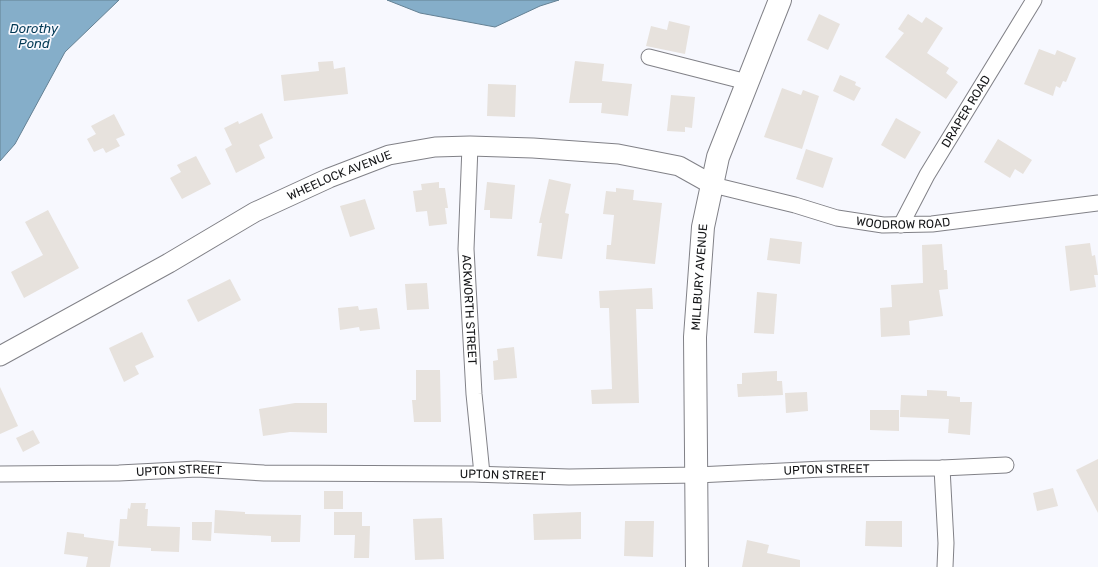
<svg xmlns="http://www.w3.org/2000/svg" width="1098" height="567" font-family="Rubik,sans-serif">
	<rect width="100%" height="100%" fill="#f7f8fe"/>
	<g fill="#85aec9" stroke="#648194">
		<polygon points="0,0 119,0 65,52 15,144 0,161"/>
		<polygon points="387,0 559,0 540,6 495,27 420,13"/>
	</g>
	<g fill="#e7e2dd">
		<polygon points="819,14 840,24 828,50 807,40"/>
		<polygon points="908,14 922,23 926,17 943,28 927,53 949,68 946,73 958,82 946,99 885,57 904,33 898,29"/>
		<polygon points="669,21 690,26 685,54 646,46 651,26 667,30"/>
		<polygon points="1039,49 1055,55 1057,50 1076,58 1066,82 1063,81 1060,88 1056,86 1053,96 1024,84"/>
		<polygon points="333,61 334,69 345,67 348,94 284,101 281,75 319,71 318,62"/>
		<polygon points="575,61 604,64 602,81 632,84 628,116 601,113 602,103 569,103"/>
		<polygon points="840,75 856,82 855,85 861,88 854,101 833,91"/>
		<polygon points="488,84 516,85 515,117 487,116"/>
		<polygon points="782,88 801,95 803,90 819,96 802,149 764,137"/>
		<polygon points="671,95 695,97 692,128 685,127 685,132 667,131"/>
		<polygon points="262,113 273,138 259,145 265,158 236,173 225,149 232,145 224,128 238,121 239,124"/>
		<polygon points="114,114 125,135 116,139 120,146 106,153 103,148 94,152 87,139 96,134 91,126"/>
		<polygon points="896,118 921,132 905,159 881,145"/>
		<polygon points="998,139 1032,160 1023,174 1015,169 1010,178 984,162"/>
		<polygon points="806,149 833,158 823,188 796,179"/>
		<polygon points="196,156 211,184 182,199 170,178 181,172 177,165"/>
		<polygon points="549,179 571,184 565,213 569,214 562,259 537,256 542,223 539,223"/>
		<polygon points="439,182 439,188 445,188 448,208 445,208 447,224 429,226 427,211 416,212 413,191 422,190 421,184"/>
		<polygon points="487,182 515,185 512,219 490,218 490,210 484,210"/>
		<polygon points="616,188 634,190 633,200 662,203 655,264 606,259 607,245 611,245 614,215 603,214 606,191 616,192"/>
		<polygon points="365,199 375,229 350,237 340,206"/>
		<polygon points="48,210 79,268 24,298 11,272 43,255 25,222"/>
		<polygon points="770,238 802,242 800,264 767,260"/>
		<polygon points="1090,243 1092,256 1095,255 1098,275 1094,275 1096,287 1070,291 1065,246"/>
		<polygon points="942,244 944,270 947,270 948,289 939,290 943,316 909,321 910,335 881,337 880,308 892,307 891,285 923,283 922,245"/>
		<polygon points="230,279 241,300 198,322 187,300"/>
		<polygon points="427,283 429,309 407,310 405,284"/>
		<polygon points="652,288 653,309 636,309 639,403 592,404 591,390 612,389 609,308 600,308 599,291"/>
		<polygon points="757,292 777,294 774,334 754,333"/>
		<polygon points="358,306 359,310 377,308 380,329 360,331 359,327 340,330 338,308"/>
		<polygon points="142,332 154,357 135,366 139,374 124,382 109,348"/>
		<polygon points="514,347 517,378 494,380 493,361 498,360 497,349"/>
		<polygon points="416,370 440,370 441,422 414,422 412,400 416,400"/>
		<polygon points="777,371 777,381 782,381 783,395 738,397 737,384 742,384 742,373"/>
		<polygon points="0,387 18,426 0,434"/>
		<polygon points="927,390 947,391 947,396 960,397 960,402 972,402 970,435 948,433 949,419 900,417 901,395 927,396"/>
		<polygon points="807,392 808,411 786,413 785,393"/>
		<polygon points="295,403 327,403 327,433 290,432 263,436 259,409"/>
		<polygon points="870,410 899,410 899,431 870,430"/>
		<polygon points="33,430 40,443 23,452 16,438"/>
		<polygon points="1098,459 1098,513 1076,470"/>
		<polygon points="1053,488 1058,506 1037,511 1033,493"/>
		<rect x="324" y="491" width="19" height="18"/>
		<polygon points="131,503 146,503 145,509 148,509 147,526 180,527 179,552 151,551 151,548 118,546 120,519 127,519 128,508 130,509"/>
		<polygon points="215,510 245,512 245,514 301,515 300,542 271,542 271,536 214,533"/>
		<polygon points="334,512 362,512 362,526 370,526 369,558 354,558 355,535 334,535"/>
		<polygon points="581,512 581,539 534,540 533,514"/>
		<polygon points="442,518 444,559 415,560 413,519"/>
		<polygon points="625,521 654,521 653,557 624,556"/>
		<polygon points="866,521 902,521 902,547 865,546"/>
		<polygon points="192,522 212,522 211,541 192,540"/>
		<polygon points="67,532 84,534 84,537 114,541 110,567 86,567 88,557 64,554"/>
		<polygon points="747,540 769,545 767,553 800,560 800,567 742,567"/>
	</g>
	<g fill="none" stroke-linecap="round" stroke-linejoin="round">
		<defs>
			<g id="minor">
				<polyline points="649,57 747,82"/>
				<path id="s1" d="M470,146L466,249L474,394L482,474"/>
				<path id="s2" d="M713,185L795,205L837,218L883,225L932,224L1098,203"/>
				<path id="s3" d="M901,225L927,175L1034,0"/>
				<polyline points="942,468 946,543 945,567"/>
				<path id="s4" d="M0,474L119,473L197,469L264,473L473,474L569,477L697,475L823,469L942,468L1006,465"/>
			</g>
			<g id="tertiary">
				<path id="s5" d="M0,356L169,263L255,212L329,178L389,155L435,147L470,146L533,148L618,154L679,166L713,185"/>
			</g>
			<g id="secondary">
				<path id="s6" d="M697,567L695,337L703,227L718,157L780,0"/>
			</g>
		</defs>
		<use href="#minor" stroke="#818187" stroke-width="17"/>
		<use href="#tertiary" stroke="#818187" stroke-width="21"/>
		<use href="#secondary" stroke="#818187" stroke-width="24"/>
		<use href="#minor" stroke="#fff" stroke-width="15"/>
		<use href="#tertiary" stroke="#fff" stroke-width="19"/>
		<use href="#secondary" stroke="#fff" stroke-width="22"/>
	</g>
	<g text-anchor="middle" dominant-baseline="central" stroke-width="3.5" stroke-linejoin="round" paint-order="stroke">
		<g font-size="12" fill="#161719" stroke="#f7f8fe">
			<text stroke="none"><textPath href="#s3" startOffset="131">DRAPER ROAD</textPath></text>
			<text stroke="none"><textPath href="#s5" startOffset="385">WHEELOCK AVENUE</textPath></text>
			<text stroke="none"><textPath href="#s2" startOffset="195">WOODROW ROAD</textPath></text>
			<text stroke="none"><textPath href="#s6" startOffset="290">MILLBURY AVENUE</textPath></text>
			<text stroke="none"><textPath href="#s1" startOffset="164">ACKWORTH STREET</textPath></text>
			<text stroke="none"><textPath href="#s4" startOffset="827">UPTON STREET</textPath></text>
			<text stroke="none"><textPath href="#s4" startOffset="179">UPTON STREET</textPath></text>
			<text stroke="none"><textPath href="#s4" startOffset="503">UPTON STREET</textPath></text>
		</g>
		<g font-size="13" font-style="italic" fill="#013854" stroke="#f7f8fe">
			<text x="34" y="28">Dorothy<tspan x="34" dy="15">Pond</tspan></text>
		</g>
	</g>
</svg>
